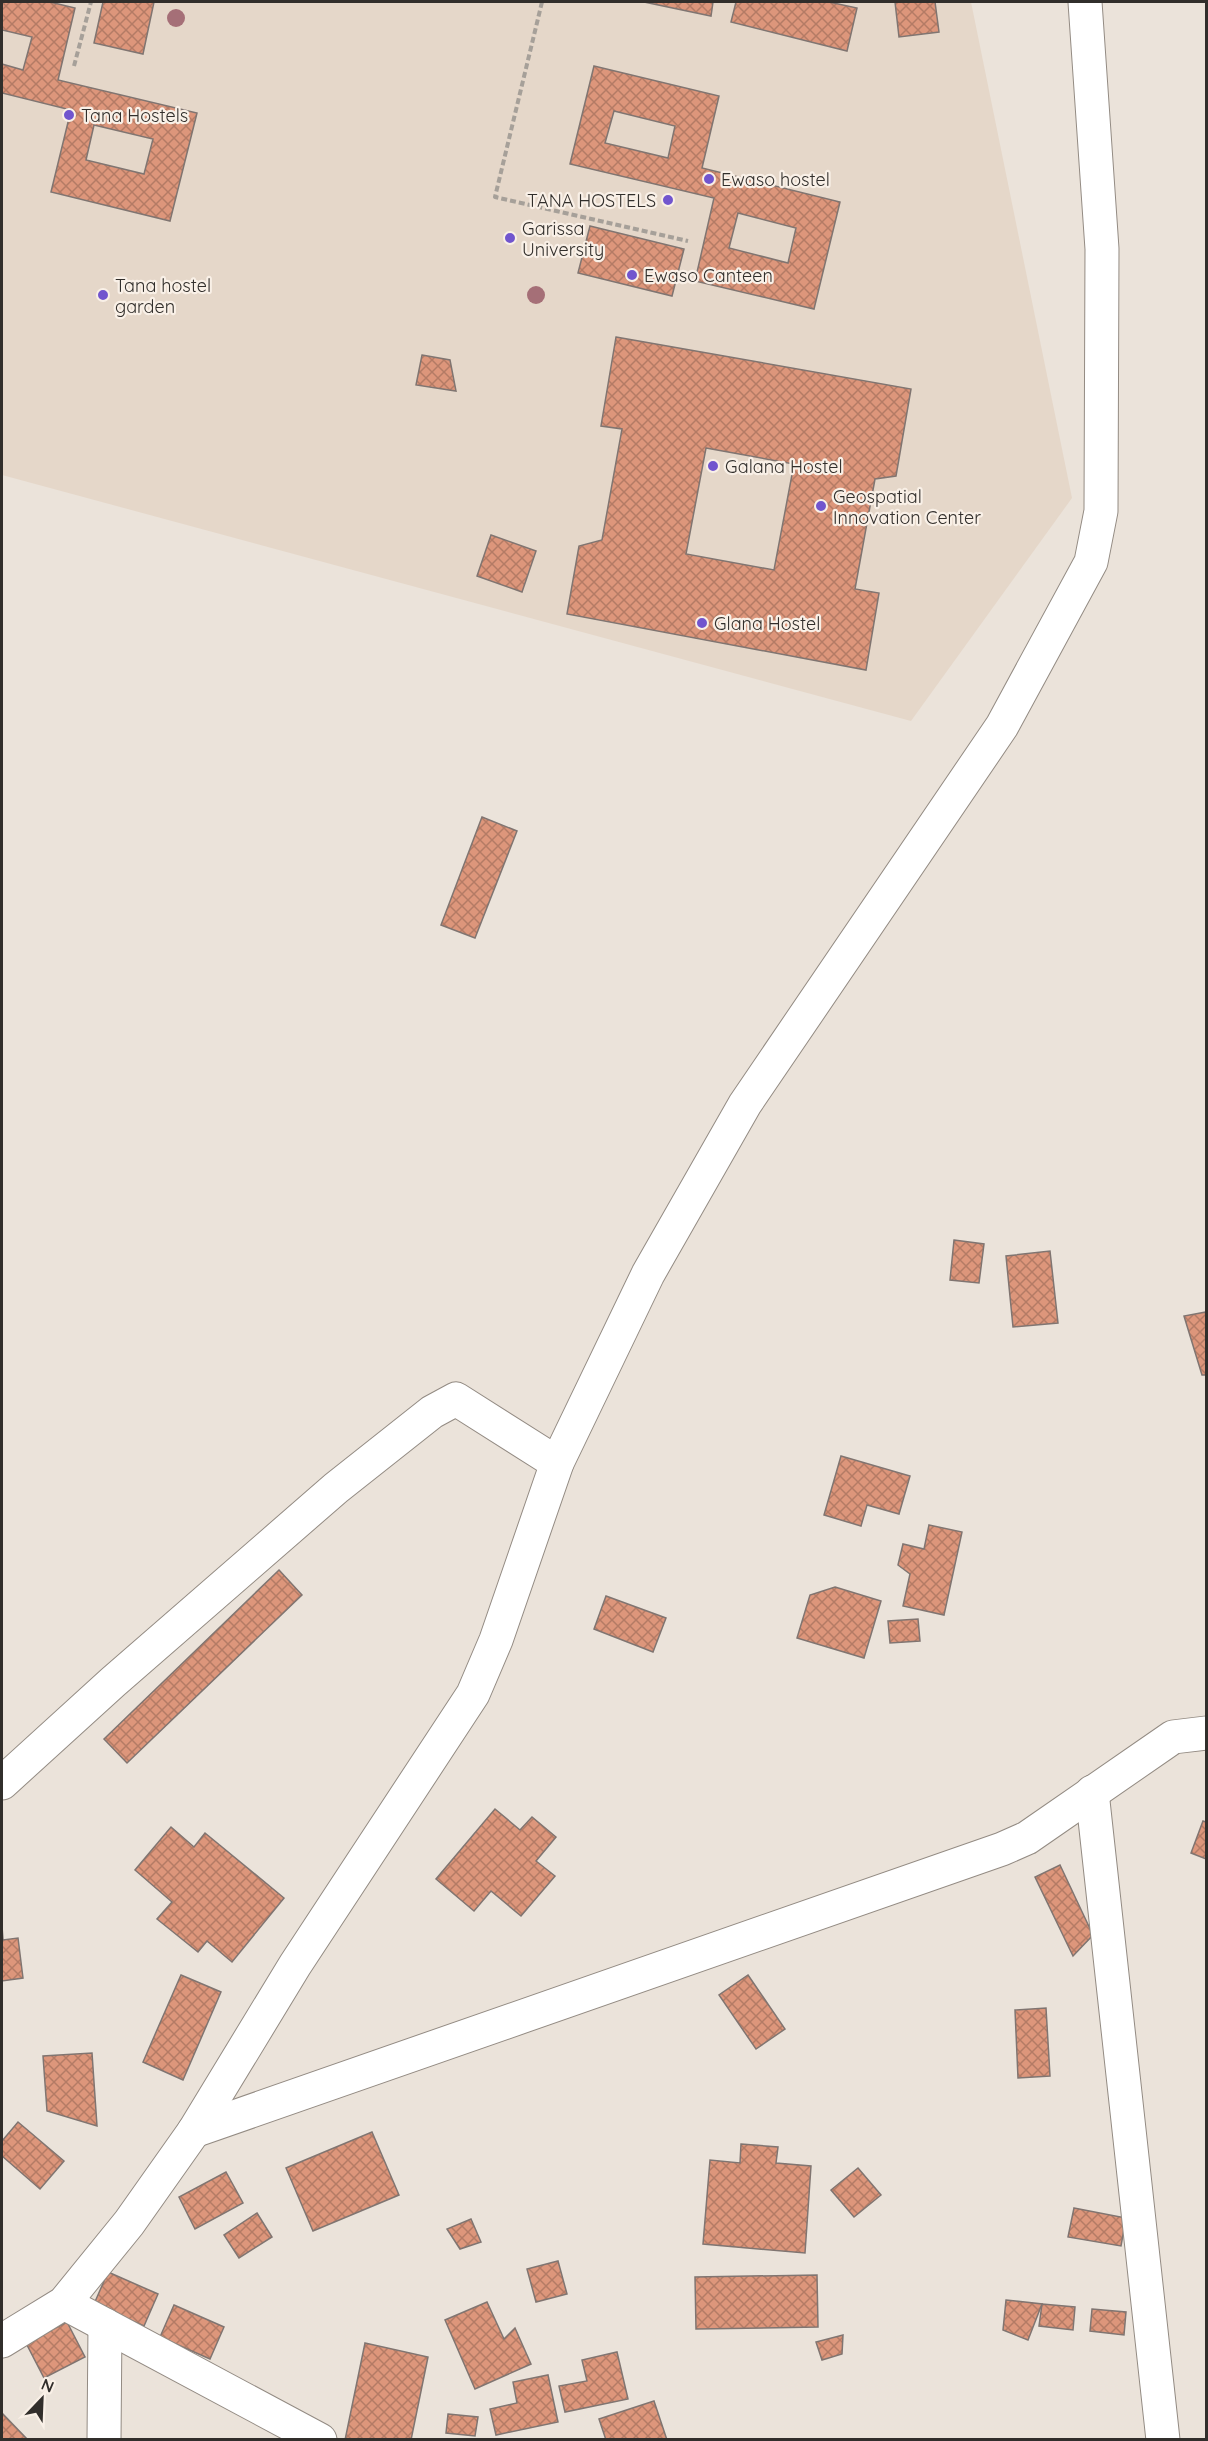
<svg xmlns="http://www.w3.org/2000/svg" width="1208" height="2441" font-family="Quicksand,sans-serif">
	<defs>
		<pattern id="building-cross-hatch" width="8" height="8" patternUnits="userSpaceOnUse" patternTransform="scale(1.5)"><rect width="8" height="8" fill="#dd967b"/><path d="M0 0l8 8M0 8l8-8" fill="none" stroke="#b47b65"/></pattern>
	</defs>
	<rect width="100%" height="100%" fill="#ebe3da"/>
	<polygon fill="#e5d7c9" points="2,2 971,2 1072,498 911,721 2,475"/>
	<g fill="url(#building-cross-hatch)" stroke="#807571" stroke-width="1.5" fill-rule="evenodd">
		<path d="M2,2H50L75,8L58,80L197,113L170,221L51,192L71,110L2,93V64L23,70L32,37L2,30ZM94,125L153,139L144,174L86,160Z"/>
		<polygon points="103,2 154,2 143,54 94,43"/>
		<polygon points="644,2 713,2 711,16"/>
		<polygon points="736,2 829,2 857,8 847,51 731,22"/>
		<polygon points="895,2 935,2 939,32 899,37"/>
		<path d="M594,66L719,96L702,168L840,202L814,309L695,281L714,198L570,164ZM614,111L675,126L668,158L605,143ZM738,213L796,228L788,263L729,248Z"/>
		<polygon points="590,226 684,249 672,296 578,273"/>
		<path d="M616,337L911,389L896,476L875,479L855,589L879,593L866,670L567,614L579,546L602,540L622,429L601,426ZM706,448L794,464L774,570L686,554Z"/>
		<polygon points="422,355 450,360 456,391 416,385"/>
		<polygon points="491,535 536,551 522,592 477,576"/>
		<polygon points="482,817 517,831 475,938 441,925"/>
		<polygon points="954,1240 984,1244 979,1283 950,1280"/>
		<polygon points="1050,1251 1058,1323 1013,1327 1006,1256"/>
		<polygon points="1206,1312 1206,1375 1202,1375 1184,1316"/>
		<polygon points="841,1456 910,1476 899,1514 867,1505 861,1526 824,1515"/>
		<polygon points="929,1525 962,1532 944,1615 903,1606 910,1574 898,1565 903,1544 924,1549"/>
		<polygon points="279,1570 302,1595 127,1763 104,1739"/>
		<polygon points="835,1587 881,1601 864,1658 797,1638 810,1595"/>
		<polygon points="606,1596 666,1618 653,1652 594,1629"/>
		<polygon points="918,1619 920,1641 890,1643 888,1621"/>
		<polygon points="495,1809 520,1830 532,1817 556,1837 536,1861 555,1876 521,1916 491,1891 474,1911 436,1879"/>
		<polygon points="1203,1821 1206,1822 1206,1859 1191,1853"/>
		<polygon points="171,1827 194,1847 205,1833 284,1898 232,1962 207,1941 198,1952 157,1919 172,1902 135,1870"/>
		<polygon points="1060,1865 1093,1935 1073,1956 1035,1877"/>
		<polygon points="2,1926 3,1940 18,1938 23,1978 2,1981"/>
		<polygon points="181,1975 221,1992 183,2080 143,2062"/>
		<polygon points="748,1975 785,2029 756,2049 719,1995"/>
		<polygon points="1046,2008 1050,2076 1018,2078 1015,2010"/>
		<polygon points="92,2053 97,2126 47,2111 43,2056"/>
		<polygon points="18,2122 64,2161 40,2189 2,2156 2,2141"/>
		<polygon points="372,2132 399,2195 313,2231 286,2168"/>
		<polygon points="741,2144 778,2147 776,2163 811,2166 805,2253 703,2244 710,2160 740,2163"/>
		<polygon points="858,2168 881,2195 854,2217 831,2190"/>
		<polygon points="226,2172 243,2203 195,2229 179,2197"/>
		<polygon points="1074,2208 1126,2218 1121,2246 1068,2237"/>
		<polygon points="257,2213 272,2237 239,2258 224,2235"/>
		<polygon points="471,2219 481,2242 460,2249 447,2229"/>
		<polygon points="558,2261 567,2294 536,2302 527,2269"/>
		<polygon points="108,2272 158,2294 144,2326 94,2304"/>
		<polygon points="817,2275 818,2327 696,2329 695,2277"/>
		<polygon points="1006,2300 1042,2304 1028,2340 1003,2330"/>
		<polygon points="487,2302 504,2339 515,2328 531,2364 475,2389 445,2320"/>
		<polygon points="1042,2304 1075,2307 1073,2330 1039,2326"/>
		<polygon points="174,2305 224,2327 210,2359 160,2337"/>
		<polygon points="1092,2309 1126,2312 1124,2335 1090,2331"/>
		<polygon points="67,2322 85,2357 44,2378 26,2343"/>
		<polygon points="843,2335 842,2354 822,2360 816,2342"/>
		<polygon points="365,2343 428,2357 411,2440 345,2440"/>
		<polygon points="617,2352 628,2399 565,2412 559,2386 587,2381 582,2360"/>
		<polygon points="548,2375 558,2422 496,2435 490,2409 517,2403 513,2382"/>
		<polygon points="654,2401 667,2440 606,2440 599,2419"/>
		<polygon points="2,2413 28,2440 2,2440"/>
		<polygon points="448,2414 478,2417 475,2436 446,2433"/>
	</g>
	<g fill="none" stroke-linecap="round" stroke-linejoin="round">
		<defs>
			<g id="minor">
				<polyline points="2,1783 113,1682 336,1488 432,1412 456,1399 557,1463"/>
				<polyline points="1092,1792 1163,2440"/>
				<polyline points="194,2131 1002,1849 1027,1838 1173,1737 1206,1733"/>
				<polyline points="64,2303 320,2440"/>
				<polyline points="2,2341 64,2303 129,2223 194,2131 295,1965 473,1694 496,1640 557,1463 648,1274 745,1104 1002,726 1091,562 1101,511 1102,249 1085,2"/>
				<polyline points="104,2440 105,2325"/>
			</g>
		</defs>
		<use href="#minor" stroke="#938b83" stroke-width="35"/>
		<g stroke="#a6a099" stroke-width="4" stroke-dasharray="6 3" stroke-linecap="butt">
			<polyline points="542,2 495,197 688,241"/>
			<polyline points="74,66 91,2"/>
		</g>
		<use href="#minor" stroke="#fff" stroke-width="33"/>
	</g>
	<g fill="#a56f77">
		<circle cx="176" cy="18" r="9"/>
		<circle cx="536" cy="295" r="9"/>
	</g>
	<g fill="#7155ce" stroke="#f9f0e7" stroke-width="2">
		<circle cx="69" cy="115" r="6"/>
		<circle cx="709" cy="179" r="6"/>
		<circle cx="668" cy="200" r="6"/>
		<circle cx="510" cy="238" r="6"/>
		<circle cx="632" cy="275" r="6"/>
		<circle cx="103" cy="295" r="6"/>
		<circle cx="713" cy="466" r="6"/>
		<circle cx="821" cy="506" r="6"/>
		<circle cx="702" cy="623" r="6"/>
	</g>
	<g text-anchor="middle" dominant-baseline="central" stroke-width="4.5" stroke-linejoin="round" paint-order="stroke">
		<g font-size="18" fill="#312e2b" stroke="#f9f0e7" text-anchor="start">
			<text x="81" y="115">Tana Hostels</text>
			<text x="721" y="179">Ewaso hostel</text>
			<text x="656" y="200" text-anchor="end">TANA HOSTELS</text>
			<text x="522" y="228">Garissa<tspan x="522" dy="21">University</tspan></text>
			<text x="644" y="275">Ewaso Canteen</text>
			<text x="115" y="285">Tana hostel<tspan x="115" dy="21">garden</tspan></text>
			<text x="725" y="466">Galana Hostel</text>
			<text x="833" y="496">Geospatial<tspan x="833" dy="21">Innovation Center</tspan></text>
			<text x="714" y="623">Glana Hostel</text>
		</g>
	</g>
	<rect width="1208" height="2441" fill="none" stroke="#312e2b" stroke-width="6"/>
	<g transform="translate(42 2399) rotate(23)" stroke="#f9f0e7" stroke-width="4.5" paint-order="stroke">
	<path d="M0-4.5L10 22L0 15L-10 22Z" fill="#312e2b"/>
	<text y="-9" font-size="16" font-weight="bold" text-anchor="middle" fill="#312e2b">N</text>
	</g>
</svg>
